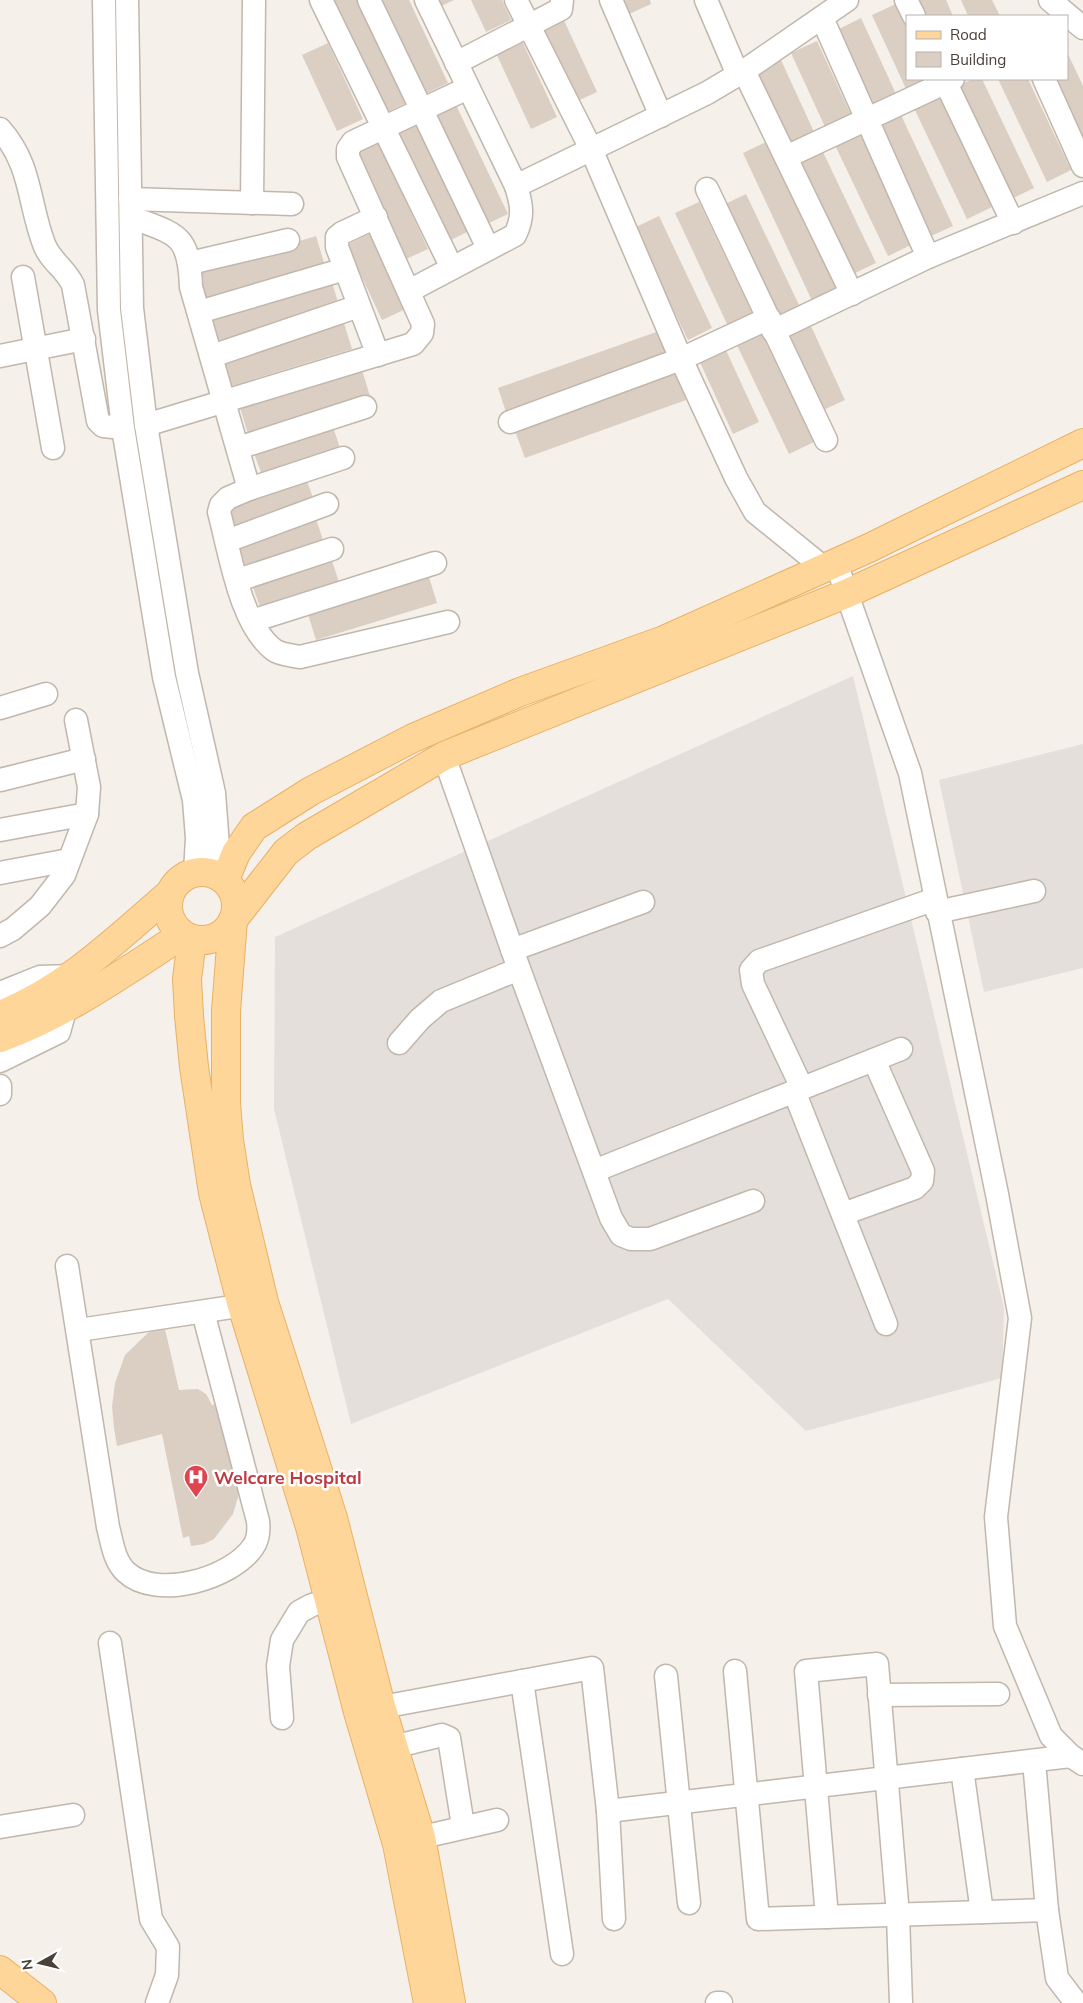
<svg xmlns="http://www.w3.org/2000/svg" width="1083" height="2003" font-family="Mulish,sans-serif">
	<rect width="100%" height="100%" fill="#f5f0ea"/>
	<g fill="#e5dfdb">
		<polygon points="853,676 1004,1308 1002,1378 806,1431 668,1299 351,1424 274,1109 275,937"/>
		<polygon points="1083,744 1083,968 984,992 939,780"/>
	</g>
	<g fill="#dbcec2">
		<polygon points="329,0 360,0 408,102 383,114"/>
		<polygon points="378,0 409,0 448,83 423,95"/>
		<polygon points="429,0 454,0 433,10"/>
		<polygon points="471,0 502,0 511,20 486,32"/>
		<polygon points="619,0 650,0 651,4 627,15"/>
		<polygon points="914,0 946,0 953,16 922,16"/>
		<polygon points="961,0 992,0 1000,16 968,16"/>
		<polygon points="898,3 907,21 907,79 933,79 907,91 872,15"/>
		<polygon points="562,16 597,92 571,104 536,29"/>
		<polygon points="861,18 896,94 870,106 835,31"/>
		<polygon points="522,41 557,117 531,129 496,53"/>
		<polygon points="817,41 852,117 826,129 791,53"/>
		<polygon points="328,43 363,119 337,131 302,55"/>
		<polygon points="1067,52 1083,86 1083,150 1049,79 1067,79"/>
		<polygon points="780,58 815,134 789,146 754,70"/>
		<polygon points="973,79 982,79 1034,188 1009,200 955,87"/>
		<polygon points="998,79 1028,79 1071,170 1047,182"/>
		<polygon points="938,94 992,207 967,219 913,106"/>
		<polygon points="454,101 508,214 483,226 430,113"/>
		<polygon points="900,113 953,226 929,237 876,124"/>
		<polygon points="416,118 469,231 445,243 391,130"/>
		<polygon points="859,131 913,244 888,256 834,143"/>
		<polygon points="375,136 428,249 404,260 350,148"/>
		<polygon points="768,141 839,293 814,305 743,153"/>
		<polygon points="822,150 876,263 851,275 798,162"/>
		<polygon points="746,194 800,307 775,319 721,206"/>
		<polygon points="699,202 753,315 728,326 675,213"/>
		<polygon points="659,216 712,328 688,340 634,228"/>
		<polygon points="373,232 408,308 382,320 347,245"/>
		<polygon points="316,236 325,266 204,303 195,273"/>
		<polygon points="331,279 340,309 218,346 209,317"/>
		<polygon points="343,320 352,349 231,386 222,357"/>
		<polygon points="810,324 845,400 819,412 784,337"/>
		<polygon points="760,330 814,442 789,454 735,341"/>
		<polygon points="659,331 668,358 507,415 498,388"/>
		<polygon points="724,346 759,422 733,434 698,358"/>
		<polygon points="361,367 370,396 248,434 239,404"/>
		<polygon points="676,373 686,400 525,458 515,431"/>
		<polygon points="331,421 340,448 262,475 252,448"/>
		<polygon points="305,476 315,503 236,530 227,503"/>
		<polygon points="315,516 324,543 246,571 236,543"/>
		<polygon points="331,558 340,585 262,612 252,585"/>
		<polygon points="428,574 437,603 316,640 307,611"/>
		<polygon points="165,1329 179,1390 198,1389 206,1394 212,1405 221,1404 238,1482 238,1497 233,1514 214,1539 204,1544 191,1546 189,1536 183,1538 162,1434 117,1446 114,1428 112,1407 115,1383 125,1355 149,1332"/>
	</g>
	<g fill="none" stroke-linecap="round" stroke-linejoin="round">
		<defs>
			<g id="minor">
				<polyline points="104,0 109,310 123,428 164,677 194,800 197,838 195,872"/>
				<polyline points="127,0 132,308 146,425 187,673 214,793 218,846 216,875"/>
				<polyline points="321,0 452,268"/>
				<polyline points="369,0 488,248"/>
				<polyline points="516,0 591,149 681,359 736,478 755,512 824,568"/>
				<polyline points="611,0 661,116"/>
				<polyline points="706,0 738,75"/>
				<polyline points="906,0 914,16"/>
				<polyline points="1050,0 1083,28"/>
				<polyline points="822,18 928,257"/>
				<polyline points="456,63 561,9 562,0"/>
				<polyline points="744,71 852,294"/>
				<polyline points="944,79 1013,223"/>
				<polyline points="1044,79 1083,166"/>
				<path d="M0,129C32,165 28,202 44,244C50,261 66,269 73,285L98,421L103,426L123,428"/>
				<polyline points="786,157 953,79"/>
				<polyline points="516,186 707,93 744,71 847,0"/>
				<polyline points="707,189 826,440"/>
				<polyline points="130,199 292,204"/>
				<polyline points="252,203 254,0"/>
				<path d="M131,217C177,235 189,233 191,287L249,489"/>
				<polyline points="376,217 342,233 337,237 337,247 378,355"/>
				<polyline points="190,263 288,240"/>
				<polyline points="23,277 53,448"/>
				<path d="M409,291L515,235C524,217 522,205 516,186L426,0"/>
				<polyline points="199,312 345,269"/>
				<polyline points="773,331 928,257 1083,193"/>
				<polyline points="0,356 84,339"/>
				<polyline points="212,356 359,306"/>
				<polyline points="510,422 681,359 769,318"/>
				<polyline points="146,425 413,344 422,333 423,324 348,157 348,149 353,142 468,88"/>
				<polyline points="238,448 365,407"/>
				<path d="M343,458L249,489L228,498L221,505L219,512C230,553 240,624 274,650C281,655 292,655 300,657L448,622"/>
				<polyline points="227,541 327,504"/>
				<polyline points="836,563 910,773 997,1194 1020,1318 996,1517 1005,1626 1051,1736 1071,1756 1083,1764"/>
				<polyline points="238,580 332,549"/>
				<polyline points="252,621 435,563"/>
				<polyline points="0,708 46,694"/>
				<polyline points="444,756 519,969 611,1218 621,1235 631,1239 650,1239 753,1201"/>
				<polyline points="0,780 84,759"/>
				<polyline points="0,830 87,814"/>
				<polyline points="0,873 69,860"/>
				<polyline points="937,912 1034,891"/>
				<polyline points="0,936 13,929 40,906 64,875 87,814 89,787 76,720"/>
				<polyline points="512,950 643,902"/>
				<polyline points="0,993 40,977 72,976"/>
				<polyline points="399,1043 420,1019 441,1001 519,969"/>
				<polyline points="0,1061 59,1032 65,1010"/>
				<polyline points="0,1086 0,1094"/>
				<polyline points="802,1088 753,984 751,970 759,961 935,899"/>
				<polyline points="794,1091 886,1324"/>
				<polyline points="594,1171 901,1049"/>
				<polyline points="843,1214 915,1188 922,1181 923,1171 874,1060"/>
				<path d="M67,1266L108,1527C112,1542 114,1561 126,1572C157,1601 232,1578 253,1547C259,1539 259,1530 258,1521L203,1312"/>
				<polyline points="79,1330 258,1303"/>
				<polyline points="110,1643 151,1919 168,1947 167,1975 157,2003"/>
				<polyline points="735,1671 758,1919 1047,1910"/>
				<polyline points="666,1676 689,1903"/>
				<polyline points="522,1681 562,1954"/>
				<polyline points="879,1695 998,1694"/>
				<polyline points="366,1710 592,1668 608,1811 614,1919"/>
				<polyline points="282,1718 278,1666 282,1640 299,1612 312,1605 344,1596"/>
				<polyline points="393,1747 442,1735 449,1738 463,1826"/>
				<polyline points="1034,1761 1047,1910 1057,1978 1076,2003"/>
				<polyline points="962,1769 982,1912"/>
				<polyline points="608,1811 1071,1756"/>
				<polyline points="0,1827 73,1815"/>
				<polyline points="405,1841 497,1820"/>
				<polyline points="827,1917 806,1671 877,1664 898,1915 901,2003"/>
				<polyline points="717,2003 721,2003"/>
			</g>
			<g id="major">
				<circle cx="202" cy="906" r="34"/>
				<polyline points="225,880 236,853 254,827 311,791 413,738 520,692 664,640 869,548 1083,443"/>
				<polyline points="192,940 187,979 189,1016 194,1067 213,1193 242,1306 310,1527 358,1712 397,1844 428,2003"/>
				<path d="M0,1015C66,989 116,940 169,894"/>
				<path d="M0,1038C66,1014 123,973 182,935"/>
				<polyline points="0,1970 42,2003"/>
				<polyline points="451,2003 421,1837 381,1706 333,1518 264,1302 236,1185 229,1140 226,1103 226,1011 233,920 286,852 307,836 444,756 848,593 1083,485"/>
			</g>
		</defs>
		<use href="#minor" stroke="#c1b7ac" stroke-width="25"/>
		<use href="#major" stroke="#e8b165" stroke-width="30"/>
		<use href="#minor" stroke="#fff" stroke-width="22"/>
		<use href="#major" stroke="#ffd699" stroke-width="28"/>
	</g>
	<defs>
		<symbol id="hospital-pin" viewBox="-11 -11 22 30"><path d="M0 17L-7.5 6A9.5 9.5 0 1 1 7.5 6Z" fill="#e0444e" stroke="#fff"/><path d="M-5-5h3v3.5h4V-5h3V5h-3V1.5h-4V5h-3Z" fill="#fff"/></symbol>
	</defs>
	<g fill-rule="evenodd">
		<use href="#hospital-pin" x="182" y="1463" width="28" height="38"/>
	</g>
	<g text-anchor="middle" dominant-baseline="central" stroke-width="5" stroke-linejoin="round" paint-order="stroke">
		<g font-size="18" font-weight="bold" fill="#be3a42" stroke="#fff" text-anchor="start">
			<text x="214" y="1477">Welcare Hospital</text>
		</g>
	</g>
	<rect x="906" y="15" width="162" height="65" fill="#ffffff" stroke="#b7b3af"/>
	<rect x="916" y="31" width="25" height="8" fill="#ffd699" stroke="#b7b3af"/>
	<text x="950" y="40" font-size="15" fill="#4a4037">Road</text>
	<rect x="916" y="52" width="25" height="15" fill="#dbcec2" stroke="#b7b3af"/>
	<text x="950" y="65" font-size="15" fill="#4a4037">Building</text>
	<g transform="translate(40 1963) rotate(262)" stroke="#ffffff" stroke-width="4" paint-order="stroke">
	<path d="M0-4L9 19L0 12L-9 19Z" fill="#4a4037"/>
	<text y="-8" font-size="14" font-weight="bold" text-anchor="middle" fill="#4a4037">N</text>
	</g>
</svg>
